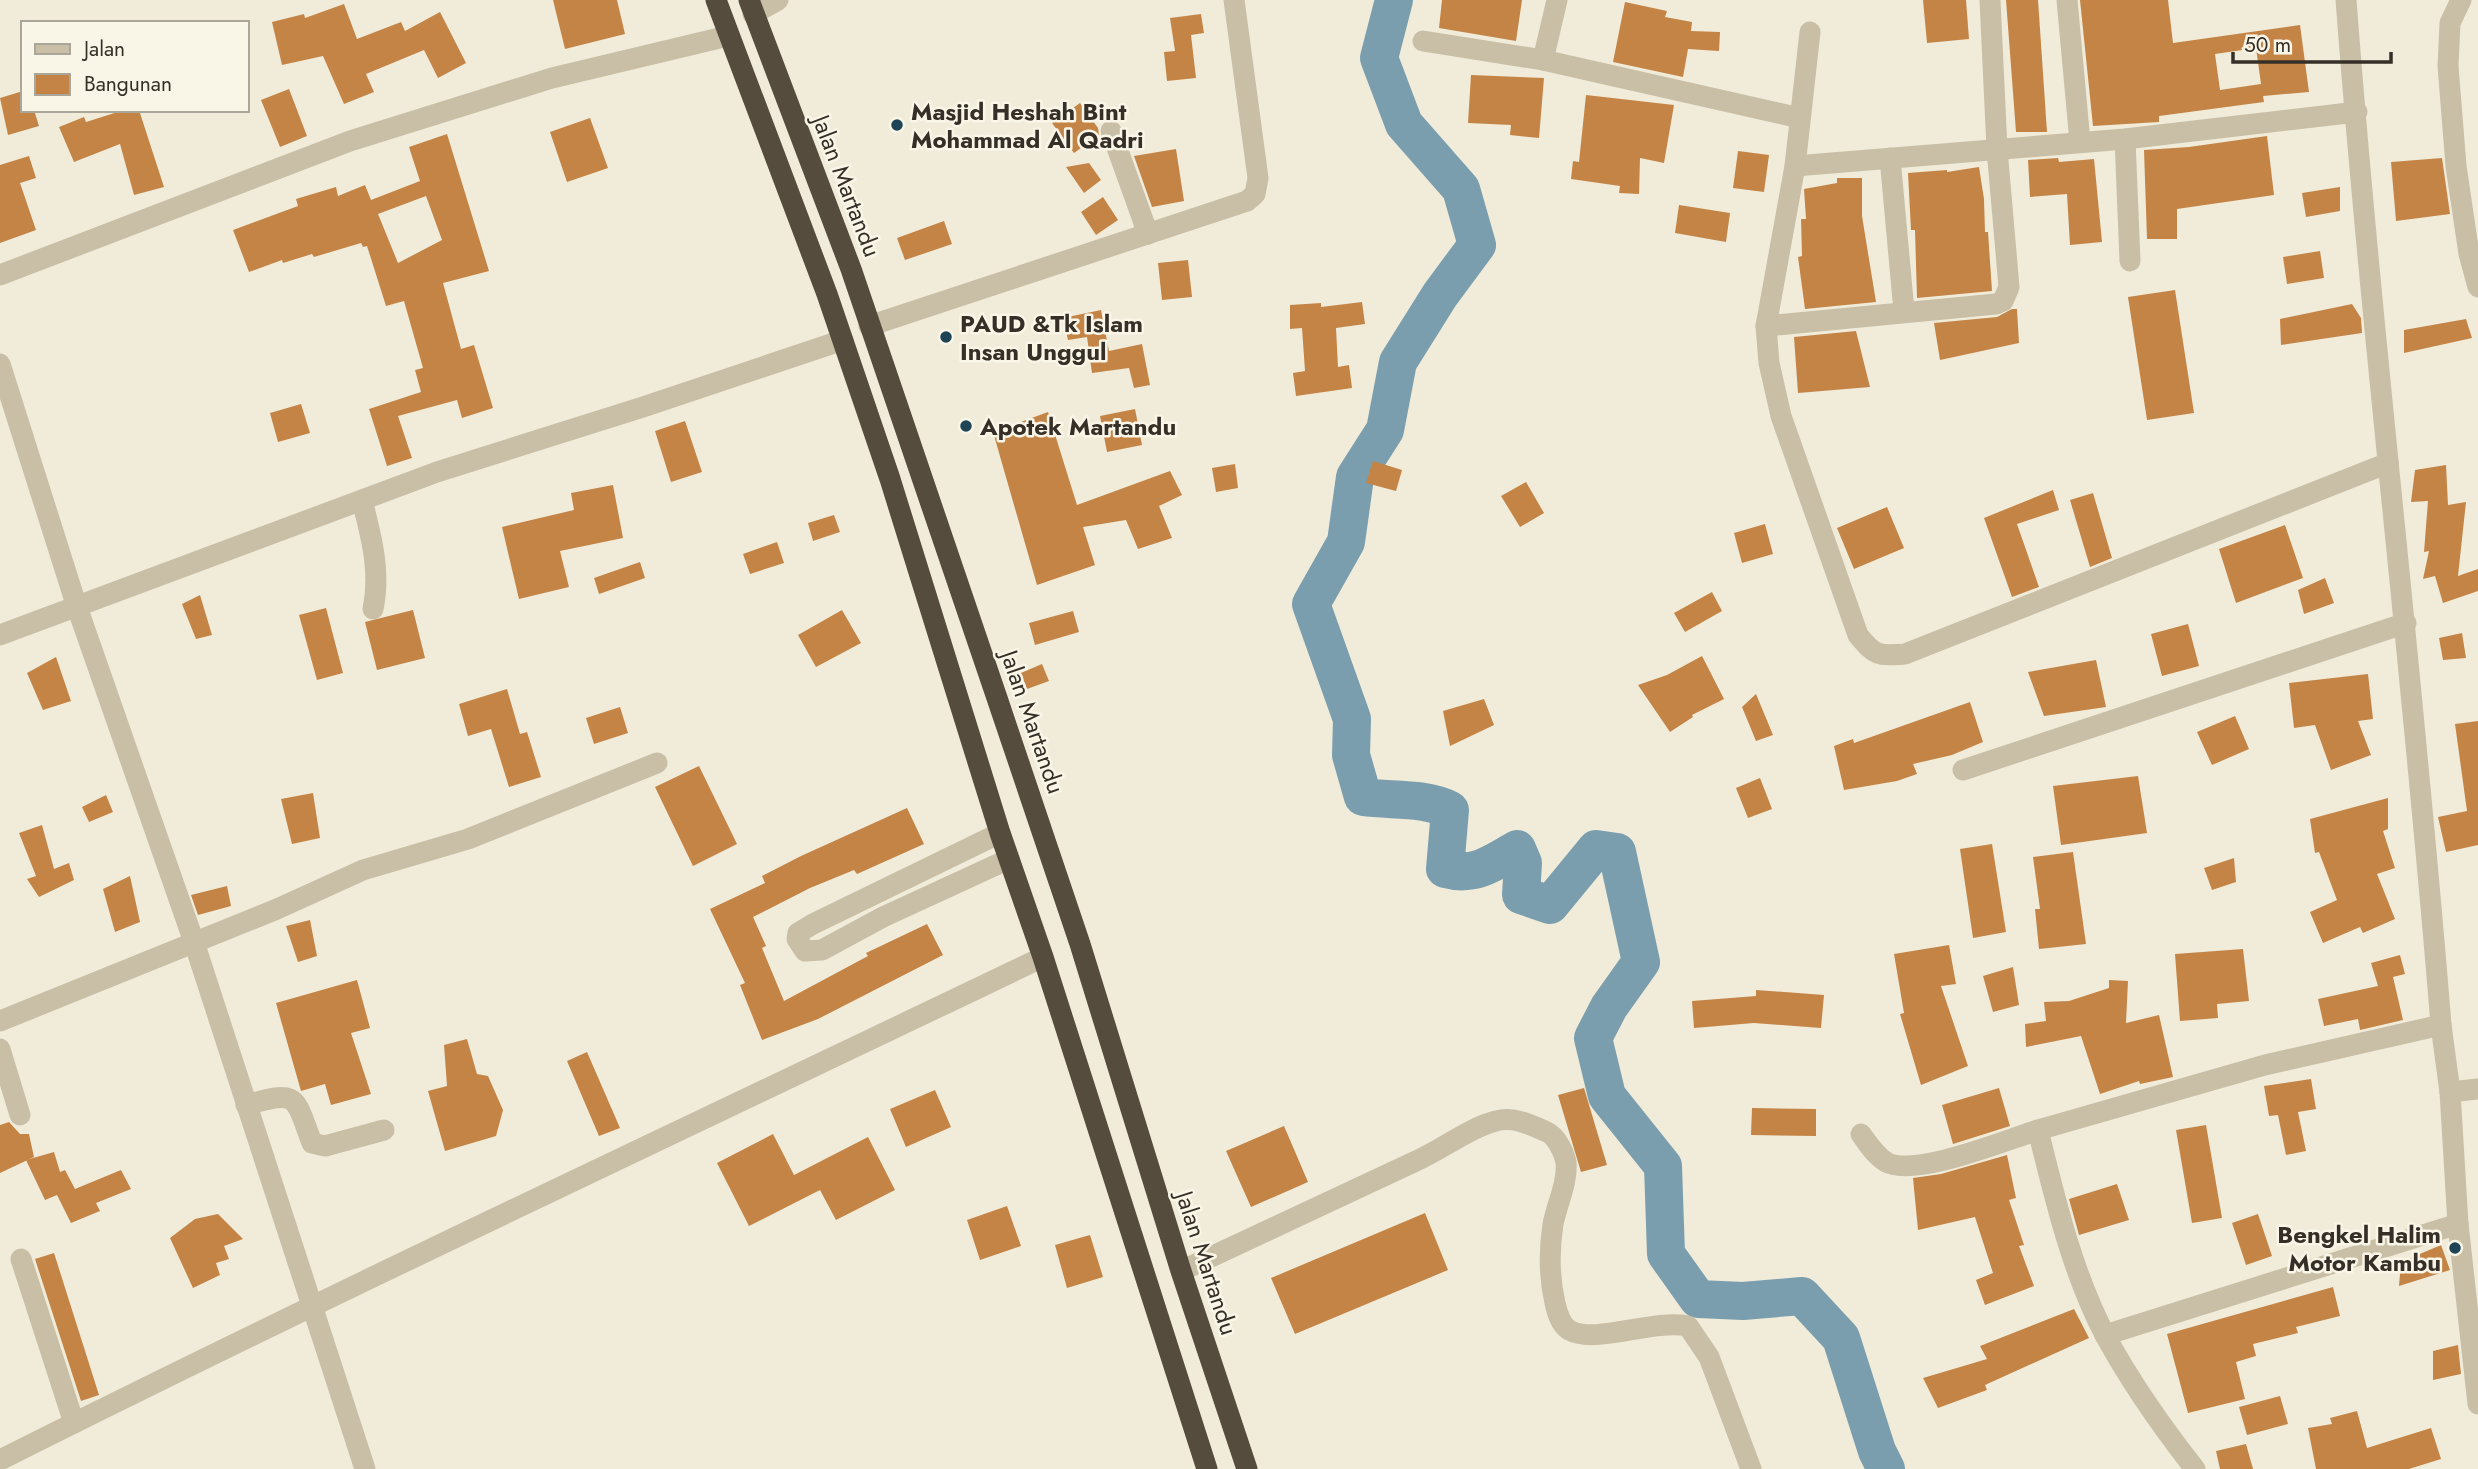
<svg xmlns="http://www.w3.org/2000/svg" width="2478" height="1469" font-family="Jost,sans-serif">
	<rect width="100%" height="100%" fill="#f1ecda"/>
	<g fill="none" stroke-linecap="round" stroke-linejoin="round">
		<path stroke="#7a9eae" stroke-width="38" d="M1394,0L1379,58L1404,124L1461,189L1477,245L1440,295L1398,362L1385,430L1355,477L1346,542L1311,604L1352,719L1351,755L1363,797C1392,801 1424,797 1450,810L1445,869C1474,877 1492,864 1517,849L1523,863L1521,895L1550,905L1596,849L1617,852L1641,962L1609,1007L1593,1038L1607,1096L1663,1166L1666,1254L1698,1299L1743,1301L1802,1296L1841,1338L1877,1451L1886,1469"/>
	</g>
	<g fill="#c48446" fill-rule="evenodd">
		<polygon points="553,0 617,0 625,34 565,49"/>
		<polygon points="1442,0 1522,0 1516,41 1439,28"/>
		<polygon points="1923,0 1966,0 1969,39 1927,43"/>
		<polygon points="2006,0 2038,0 2047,132 2016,132"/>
		<path d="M2080,0H2168L2173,43L2300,25L2309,92L2263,96L2264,102L2159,116V122L2093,126ZM2256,48L2261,84L2220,90L2215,54Z"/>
		<polygon points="1625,2 1667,11 1665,17 1692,22 1691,31 1720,32 1719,51 1688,49 1683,77 1613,62"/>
		<polygon points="344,4 357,39 401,22 405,31 440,12 466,63 438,78 424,50 366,74 374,92 344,104 323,56 282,65 272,22 304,14 305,18"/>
		<polygon points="1201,14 1204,33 1191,35 1196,78 1167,81 1164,52 1175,51 1170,18"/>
		<polygon points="1471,75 1544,78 1539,138 1510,135 1511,125 1468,123"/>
		<polygon points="289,89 307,136 280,147 261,100"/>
		<polygon points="23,91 23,110 34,110 39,126 8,135 0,98"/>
		<polygon points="1586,95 1674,105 1664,163 1640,158 1639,194 1619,193 1620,186 1571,179 1573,161 1579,162"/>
		<polygon points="1080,103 1098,128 1099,135 1074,153 1052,123"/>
		<polygon points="124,110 139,110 164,187 134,195 120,144 74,162 59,127 84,117 86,122"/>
		<polygon points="590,118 608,168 567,182 550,132"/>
		<path d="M447,134L489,271L443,283L461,349L474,345L493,408L462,418L457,400L398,416L412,458L387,466L369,409L421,392L415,370L423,368L404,301L386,306L367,246L363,247L361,243L314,257L312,254L283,263L282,260L249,272L233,230L298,206L296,199L336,187L338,196L365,185L371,200L420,181L409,147ZM426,196L442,240L398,263L378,214Z"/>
		<polygon points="2267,136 2274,195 2177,209 2177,239 2147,239 2144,150 2189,147"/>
		<polygon points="1176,149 1184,201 1152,207 1134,156"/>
		<polygon points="1738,151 1769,155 1764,192 1733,188"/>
		<polygon points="29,156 36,178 20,183 36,230 0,243 0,165"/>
		<polygon points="2058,158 2059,162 2094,159 2102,242 2070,245 2067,194 2030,197 2028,160"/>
		<polygon points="2442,158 2450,214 2396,221 2391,162"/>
		<polygon points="1089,163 1101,180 1084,193 1066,167"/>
		<polygon points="1979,167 1984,199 1985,232 1988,232 1992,291 1917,298 1915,230 1911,230 1908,173 1947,170 1947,172"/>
		<polygon points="1837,178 1862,178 1862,216 1876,302 1805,309 1798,257 1802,256 1801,219 1806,219 1804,189 1837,183"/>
		<polygon points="2340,187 2340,211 2306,217 2302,193"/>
		<polygon points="1103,197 1118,220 1096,235 1081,212"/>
		<polygon points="1679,205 1730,213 1726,242 1675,233"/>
		<polygon points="944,221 952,244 905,260 897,238"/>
		<polygon points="2320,251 2324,278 2287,284 2283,257"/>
		<polygon points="1188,260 1192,297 1162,300 1158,263"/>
		<polygon points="2175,290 2194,413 2147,420 2128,297"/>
		<polygon points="1362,302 1365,324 1336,328 1338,367 1349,365 1352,388 1296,396 1293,373 1305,371 1302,328 1290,329 1290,305 1321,303 1321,307"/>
		<polygon points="2352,304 2361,318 2362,333 2281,345 2280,319"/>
		<polygon points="2012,309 2017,309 2019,343 1940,360 1934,323 1997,317"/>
		<polygon points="1101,310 1109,351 1142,344 1150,385 1134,388 1129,368 1092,373 1087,337 1068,340 1063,318"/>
		<polygon points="2466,319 2472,338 2404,353 2404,330"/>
		<polygon points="1856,331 1870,387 1798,393 1794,337"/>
		<polygon points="301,404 310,433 278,442 270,413"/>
		<polygon points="1135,409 1142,445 1107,452 1100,416"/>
		<polygon points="1048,412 1077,505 1170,471 1182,495 1159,506 1172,538 1138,549 1126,520 1083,527 1095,565 1037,585 993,432"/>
		<polygon points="685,421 702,472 671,482 655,431"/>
		<polygon points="1373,461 1402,470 1396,491 1366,483"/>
		<polygon points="1235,464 1238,488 1216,492 1212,468"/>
		<polygon points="2446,465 2448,505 2466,502 2458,576 2478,569 2478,591 2443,603 2435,576 2423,579 2429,551 2424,552 2428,501 2411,502 2415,470"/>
		<polygon points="1526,482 1544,513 1520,527 1501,496"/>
		<polygon points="613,485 623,538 560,551 569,587 519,599 502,527 574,510 571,493"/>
		<polygon points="2053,490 2059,510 2017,524 2039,587 2012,597 1984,518"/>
		<polygon points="2093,493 2112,558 2090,567 2070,500"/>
		<polygon points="1887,507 1904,548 1854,569 1837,528"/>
		<polygon points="834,515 840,532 813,541 808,523"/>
		<polygon points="1765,524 1773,554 1742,563 1734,533"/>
		<polygon points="2285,525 2303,578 2236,603 2219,549"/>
		<polygon points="777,542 784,563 750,574 743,554"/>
		<polygon points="640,562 645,578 599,594 594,578"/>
		<polygon points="2325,578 2334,603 2304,614 2298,590"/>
		<polygon points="1712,592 1722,611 1685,632 1674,613"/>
		<polygon points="200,595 212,635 196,639 182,604"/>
		<polygon points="326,608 343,673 317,680 299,615"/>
		<polygon points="413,610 425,658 377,670 365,622"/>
		<polygon points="842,610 861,643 816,667 798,635"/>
		<polygon points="1073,611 1079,632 1035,645 1029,623"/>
		<polygon points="2188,624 2199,666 2162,676 2151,634"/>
		<polygon points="2462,633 2466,658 2443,660 2439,638"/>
		<polygon points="1702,656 1724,699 1692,715 1693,717 1670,732 1638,685 1667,675"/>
		<polygon points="56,657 71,701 43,710 27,673"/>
		<polygon points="2096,660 2106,707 2044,716 2028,672"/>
		<polygon points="1042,664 1049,681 1027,689 1021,673"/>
		<polygon points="2368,674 2373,719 2358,721 2371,755 2331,770 2315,725 2294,728 2289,683"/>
		<polygon points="507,689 520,734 527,732 541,777 509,787 491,729 468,736 459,704"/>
		<polygon points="1756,694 1773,735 1756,741 1742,707"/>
		<polygon points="1484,699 1494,725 1450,746 1443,711"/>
		<polygon points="1970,702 1983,742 1952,755 1913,764 1917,774 1897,781 1844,790 1834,746 1853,739 1854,743"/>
		<polygon points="620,707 628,733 594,744 586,718"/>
		<polygon points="2235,716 2249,749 2212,765 2197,732"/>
		<polygon points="2478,721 2478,845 2446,852 2438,817 2467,811 2455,724"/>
		<polygon points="699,766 737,844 693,866 655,787"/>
		<polygon points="2138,776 2147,833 2061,845 2053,786"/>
		<polygon points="1760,778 1772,809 1748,818 1736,788"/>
		<polygon points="313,793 320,838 292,844 281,799"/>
		<polygon points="106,795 113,812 89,822 82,807"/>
		<polygon points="2388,798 2388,829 2383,831 2395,868 2377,874 2395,919 2363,933 2360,927 2323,943 2310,912 2337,900 2319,852 2315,853 2310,819"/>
		<polygon points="907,808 924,844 857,874 854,870 810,888 753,917 766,946 762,948 784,1001 868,956 866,953 927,924 943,955 818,1019 762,1040 740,985 745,983 710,909 765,883 762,876 801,856"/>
		<polygon points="42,825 54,869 69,863 74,880 39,897 27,879 36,876 19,833"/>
		<polygon points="1992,844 2006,932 1973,938 1960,849"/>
		<polygon points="2073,852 2086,944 2039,949 2035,909 2040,909 2033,857"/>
		<polygon points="2234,858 2236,882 2212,890 2204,868"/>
		<polygon points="130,876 140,922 115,932 103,889"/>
		<polygon points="227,886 231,906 198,915 191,895"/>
		<polygon points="310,920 317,956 298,962 286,926"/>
		<polygon points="1949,945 1956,984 1941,986 1968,1066 1921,1085 1900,1014 1904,1013 1894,954"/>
		<polygon points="2243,949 2249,1001 2217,1004 2218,1018 2180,1021 2175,954"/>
		<polygon points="2400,955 2405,974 2393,977 2403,1020 2360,1030 2358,1019 2324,1026 2318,999 2378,986 2371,963"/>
		<polygon points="2013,967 2019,1005 1993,1012 1983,976"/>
		<polygon points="357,980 370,1028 351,1033 371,1094 331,1105 325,1084 301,1091 276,1003"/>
		<polygon points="2109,980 2128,981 2126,1023 2159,1015 2173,1077 2140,1084 2139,1081 2100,1094 2081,1036 2026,1047 2025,1024 2046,1021 2044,1002 2069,1001 2109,988"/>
		<polygon points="1756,990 1824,995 1821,1028 1754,1023 1694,1028 1692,1001 1756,996"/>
		<polygon points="467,1039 477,1074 488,1076 503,1110 496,1136 445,1151 428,1091 447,1086 444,1045"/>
		<polygon points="587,1052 620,1128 599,1136 567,1061"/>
		<polygon points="2311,1079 2316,1109 2298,1112 2306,1151 2286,1155 2278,1115 2269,1116 2264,1086"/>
		<polygon points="1584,1088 1607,1165 1581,1172 1558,1095"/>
		<polygon points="1999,1088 2010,1126 1953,1144 1942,1105"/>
		<polygon points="935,1090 951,1127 906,1147 890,1109"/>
		<polygon points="1752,1108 1816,1109 1816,1136 1751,1135"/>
		<polygon points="9,1122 20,1134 29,1134 34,1157 0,1173 0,1125"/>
		<polygon points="2206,1125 2222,1218 2192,1223 2176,1130"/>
		<polygon points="1284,1126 1308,1182 1251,1207 1226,1151"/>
		<polygon points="773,1134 794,1175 868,1137 895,1190 836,1220 820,1190 749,1226 717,1163"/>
		<polygon points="54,1152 60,1172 65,1170 75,1189 121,1170 131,1189 96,1203 100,1211 71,1223 57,1195 45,1200 26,1160"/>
		<polygon points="2007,1155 2016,1198 2009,1200 2024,1245 2019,1246 2034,1286 1985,1305 1976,1280 1993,1273 1975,1217 1918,1230 1913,1178 1941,1174"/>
		<polygon points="2117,1184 2129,1220 2079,1235 2069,1199"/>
		<polygon points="1007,1206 1021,1246 980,1260 967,1220"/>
		<polygon points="1425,1213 1448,1270 1295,1334 1271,1278"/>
		<polygon points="218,1214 243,1239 224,1246 229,1259 216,1263 220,1275 193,1288 170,1238 195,1219"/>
		<polygon points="2258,1214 2272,1256 2246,1265 2232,1223"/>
		<polygon points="1090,1235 1103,1277 1067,1288 1055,1245"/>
		<polygon points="2441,1245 2450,1270 2399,1286 2401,1262"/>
		<polygon points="54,1253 99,1395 81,1401 35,1259"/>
		<polygon points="2333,1287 2340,1316 2296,1327 2298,1333 2253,1344 2256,1356 2236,1362 2245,1399 2188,1413 2167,1334"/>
		<polygon points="2074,1309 2089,1338 1985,1385 1987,1390 1938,1408 1923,1378 1987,1359 1980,1346"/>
		<polygon points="2458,1345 2461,1374 2433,1380 2433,1351"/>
		<polygon points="2280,1396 2288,1424 2247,1435 2239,1407"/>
		<polygon points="2357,1411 2367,1448 2431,1428 2441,1459 2409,1469 2316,1469 2308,1428 2332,1424 2330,1418"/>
		<polygon points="2246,1444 2253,1469 2220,1469 2216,1451"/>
	</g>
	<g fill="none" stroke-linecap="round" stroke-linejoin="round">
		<g stroke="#c9bfa7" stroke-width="21">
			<polyline points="2067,0 2080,142"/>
			<path d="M2346,0C2372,342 2414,683 2441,1025L2450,1092L2458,1224L2478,1404"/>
			<polyline points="2461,0 2450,23 2448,66 2456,166 2469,254 2478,287"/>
			<polyline points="753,14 778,0"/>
			<polyline points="1810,32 1795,166 2125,139 2357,112"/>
			<polyline points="1423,41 1543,60 1800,118"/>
			<polyline points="1543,60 1557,0"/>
			<polyline points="1111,131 1148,234"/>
			<polyline points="2125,139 2130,261"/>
			<polyline points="1890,158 1904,311"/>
			<path d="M1795,166L1766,326L1769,363L1781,416L1858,635C1875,656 1878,656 1905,654L2388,463"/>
			<polyline points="0,275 350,141 552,78 728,36"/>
			<polyline points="869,326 1247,201 1255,194 1258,178 1234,0"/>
			<polyline points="1766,326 1996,304 2003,301 2009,287 1997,149 1990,0"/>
			<polyline points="0,364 76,604 194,942 365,1469"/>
			<path d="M362,500C371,536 381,571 373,609"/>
			<polyline points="0,635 437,472 643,407 843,340"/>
			<polyline points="1963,770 2406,623"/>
			<polyline points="1000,833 813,924 798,933 797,939 805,951 822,950 883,917 1009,859"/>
			<polyline points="0,1021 277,909 363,870 468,839 657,763"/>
			<polyline points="0,1049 20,1115"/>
			<polyline points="2450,1092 2478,1089"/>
			<path d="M246,1105C299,1090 294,1095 312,1143L325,1146L384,1130"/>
			<polyline points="2038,1130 2265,1065 2441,1025"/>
			<path d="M1861,1134C1868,1144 1875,1155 1886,1162C1914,1178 2006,1140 2038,1130C2055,1199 2072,1272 2105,1335C2131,1383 2162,1427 2195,1469"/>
			<polyline points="21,1259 74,1423"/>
			<path d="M1181,1271C1259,1234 1338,1198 1416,1161C1441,1150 1471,1127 1496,1121C1514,1116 1531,1125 1547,1132C1556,1136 1564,1152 1566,1162C1568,1182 1557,1204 1553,1224C1549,1250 1549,1277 1555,1303C1557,1312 1560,1324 1569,1330C1595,1345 1651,1319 1688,1326L1709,1357L1751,1469"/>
			<polyline points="2105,1335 2458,1224"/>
			<path d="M0,1460C345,1287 695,1124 1043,957"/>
		</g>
		<g stroke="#564c3e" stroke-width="21">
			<polyline points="716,0 827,294 890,479 1000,833 1043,957 1207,1469"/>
			<polyline points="749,0 851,269 997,698 1080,944 1181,1271 1247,1469"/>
		</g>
	</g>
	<g fill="#1e4456" stroke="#f9f5e7" stroke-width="2.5">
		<circle cx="897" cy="125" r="7"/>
		<circle cx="946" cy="337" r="7"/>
		<circle cx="966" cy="426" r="7"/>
		<circle cx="2455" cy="1248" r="7"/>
	</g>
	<g text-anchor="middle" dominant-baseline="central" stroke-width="5" stroke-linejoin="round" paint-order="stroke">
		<g font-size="24" font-weight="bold" fill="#352f27" stroke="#f9f5e7" text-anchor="start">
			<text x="911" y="111">Masjid Heshah Bint<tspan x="911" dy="28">Mohammad Al Qadri</tspan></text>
			<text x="960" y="323">PAUD &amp;Tk Islam<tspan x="960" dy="28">Insan Unggul</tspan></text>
			<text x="980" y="426">Apotek Martandu</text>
			<text x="2441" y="1234" text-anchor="end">Bengkel Halim<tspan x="2441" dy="28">Motor Kambu</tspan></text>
		</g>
		<g font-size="24" fill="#352f27" stroke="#f9f5e7">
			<text transform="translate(847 186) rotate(69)">Jalan Martandu</text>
			<text transform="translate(1033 722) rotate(71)">Jalan Martandu</text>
			<text transform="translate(1207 1263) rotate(72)">Jalan Martandu</text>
		</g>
	</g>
	<rect x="21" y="21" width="228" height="91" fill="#f9f5e7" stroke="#aba69a" stroke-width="2"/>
	<rect x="35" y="44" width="35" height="10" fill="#c9bfa7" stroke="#aba69a" stroke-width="2"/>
	<text x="84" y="56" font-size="21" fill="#352f27">Jalan</text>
	<rect x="35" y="74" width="35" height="21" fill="#c48446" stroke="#aba69a" stroke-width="2"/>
	<text x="84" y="91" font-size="21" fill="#352f27">Bangunan</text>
	<path d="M2233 52v10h158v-10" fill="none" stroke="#352f27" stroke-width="3.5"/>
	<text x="2244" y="52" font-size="21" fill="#352f27" stroke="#f9f5e7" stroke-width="5" paint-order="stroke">50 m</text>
</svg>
